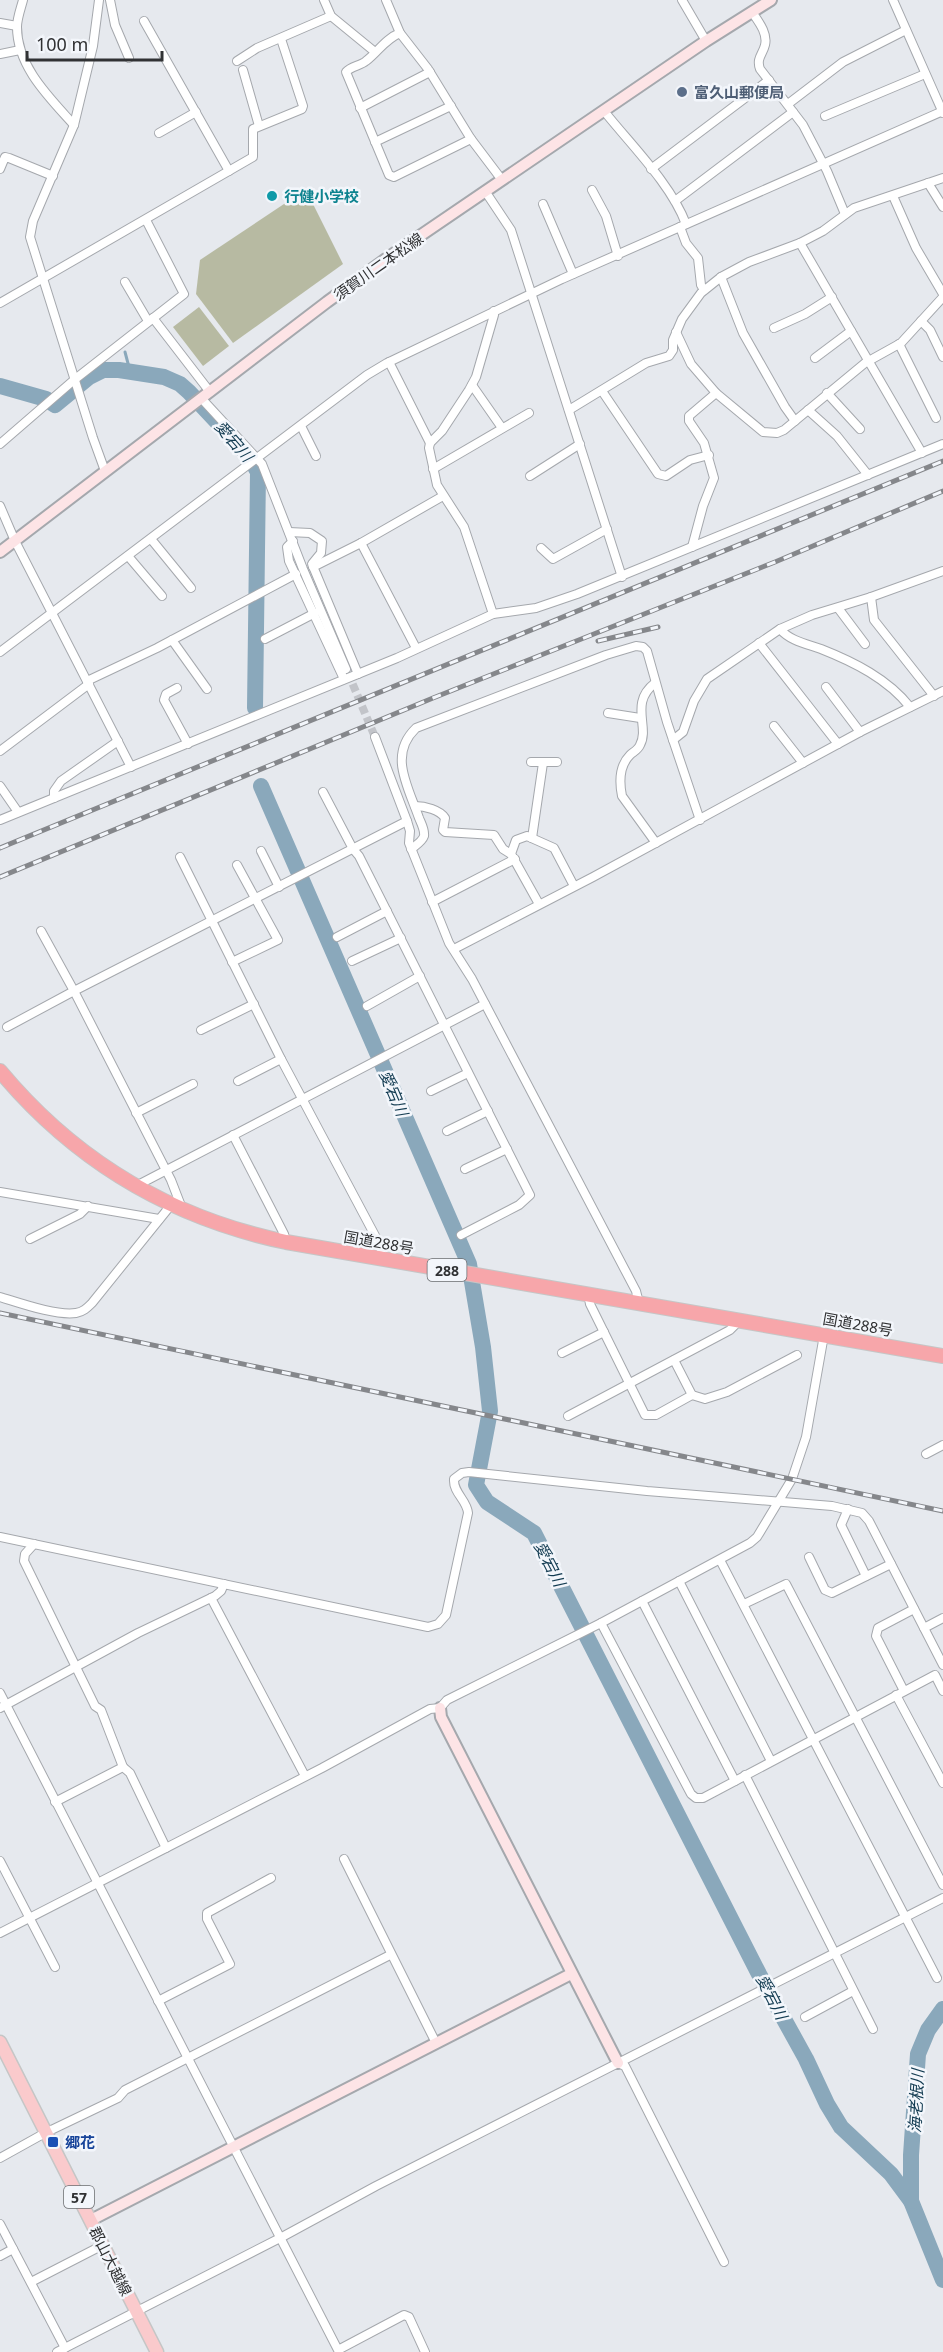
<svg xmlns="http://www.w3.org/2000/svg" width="943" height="2352" font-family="'Noto Sans','Noto Sans JP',sans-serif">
	<rect width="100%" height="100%" fill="#e6e9ee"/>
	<g fill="#b7baa2">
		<polygon points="293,198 312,202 343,264 233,343 196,294 200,260"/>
		<polygon points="199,307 229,346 203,366 173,327"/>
	</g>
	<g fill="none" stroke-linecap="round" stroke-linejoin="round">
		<polyline stroke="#8aa8bb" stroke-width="3" points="125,352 130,371"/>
		<g stroke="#8aa8bb" stroke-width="16">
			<polyline points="0,386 46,399 55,405 89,377 103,370 119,370 164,377 180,384 189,392 249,456 258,472 255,708"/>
			<polyline points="261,786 469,1264 483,1347 490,1411 476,1485 487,1502 534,1533 759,1974 806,2059 827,2104 841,2127 891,2174 911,2201 943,2280"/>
			<polyline points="911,2201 911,2155 918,2054 928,2030 943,2009"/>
		</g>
		<polyline stroke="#c2c4c9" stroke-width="8" stroke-dasharray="8 4" stroke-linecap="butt" points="348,673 375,737"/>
		<defs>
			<g id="street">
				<path d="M23,0C21,8 17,18 17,27C17,67 50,98 74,125"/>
				<polyline points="99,0 93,46 74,125 33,221 30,237 93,438 105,471"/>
				<polyline points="110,0 115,25 129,58"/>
				<polyline points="324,0 331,16 375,52"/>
				<polyline points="386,0 400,33 428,69 471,139 502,180"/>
				<polyline points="682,0 706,41"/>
				<polyline points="893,0 943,113"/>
				<path d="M752,12C758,21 768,33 765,45C763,54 756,58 760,69L803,125L827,171L845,214"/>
				<polyline points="144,21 229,171"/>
				<polyline points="0,23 17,26"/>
				<path d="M400,33C385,39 378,52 366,61C360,66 351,66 346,72L389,175L394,177L471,139"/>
				<polyline points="0,54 20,50"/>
				<polyline points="237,61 257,48 331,16"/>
				<polyline points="243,70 259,126"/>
				<polyline points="788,104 843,62 906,30"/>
				<polyline points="360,108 430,72"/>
				<path d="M604,111C631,145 671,184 686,224"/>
				<polyline points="825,116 925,74"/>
				<polyline points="159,133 196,112"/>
				<polyline points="375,142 451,106"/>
				<polyline points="0,169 5,157 9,158 53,176"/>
				<polyline points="651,169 769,80"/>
				<polyline points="928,183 943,207"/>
				<polyline points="592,190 606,216 618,256"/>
				<polyline points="485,191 511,230 622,577"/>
				<polyline points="893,196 916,248 943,294"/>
				<polyline points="675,201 793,112"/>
				<polyline points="543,204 573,274"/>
				<polyline points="680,227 686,243 698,258 701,285 704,290"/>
				<polyline points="800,243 922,453"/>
				<polyline points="721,277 743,333 785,407 795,421"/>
				<polyline points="125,282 148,321"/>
				<polyline points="0,303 253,157 253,129 302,109 303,106 281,39"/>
				<polyline points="153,318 210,392"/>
				<polyline points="921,321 930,330 943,357"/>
				<polyline points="774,328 805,314 832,297"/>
				<polyline points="676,332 691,364 716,393 763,432 777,433 784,430 865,363 901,343 943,297"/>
				<polyline points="899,344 936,418"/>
				<polyline points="815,358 851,331"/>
				<polyline points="389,362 430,443"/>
				<polyline points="472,385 502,428"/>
				<polyline points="602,391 658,474 666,476 690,460 709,455"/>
				<polyline points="827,393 860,429"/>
				<polyline points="201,398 262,464 303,569 346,669"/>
				<polyline points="569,410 646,363 669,356 673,350 673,340 682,319 701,293 721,277 749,262 800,243 823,231 854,208 943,178"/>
				<polyline points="808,410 837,436 868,475"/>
				<polyline points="301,426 316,456"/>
				<polyline points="0,444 74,380 184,294 146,220"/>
				<polyline points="433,469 529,413"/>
				<polyline points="530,476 580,444"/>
				<polyline points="0,506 15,541 131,767"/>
				<polyline points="289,532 310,533 322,541 321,553 312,564 358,674"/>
				<polyline points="151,539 191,588"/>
				<polyline points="293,541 287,547 289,561 344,679"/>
				<polyline points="361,543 416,648"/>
				<polyline points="692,547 703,506 714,478 704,443 689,421 689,416 716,393"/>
				<polyline points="541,548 553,559 607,529"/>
				<polyline points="128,556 162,596"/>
				<polyline points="313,567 361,543 443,496"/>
				<polyline points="871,597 874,620 934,696"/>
				<polyline points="838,608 865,644"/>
				<polyline points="493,614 464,527 437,485 429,448 430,443 442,431 469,390 476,377 494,315 494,311"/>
				<path d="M780,629C790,641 807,644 821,649C854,662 888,679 910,707"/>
				<polyline points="265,639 315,613"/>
				<polyline points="172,640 207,689"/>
				<polyline points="759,643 838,744"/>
				<polyline points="0,652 367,375 387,363 562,279 943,111"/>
				<polyline points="87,681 157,648 296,574"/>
				<path d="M655,683C629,703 650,727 640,745C638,750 633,752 630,755C619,766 619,781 622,796L656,843"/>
				<polyline points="826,687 860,732"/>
				<polyline points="177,688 166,694 164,700 188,744"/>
				<polyline points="608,713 640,718"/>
				<polyline points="774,726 803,763"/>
				<polyline points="375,737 407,821 410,831 409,843 449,943 472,979 636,1291 639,1303"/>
				<polyline points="673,740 683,732 694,701 707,679 780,629 812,615 871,597 943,571"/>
				<polyline points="0,751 89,684"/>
				<polyline points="531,762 557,762"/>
				<polyline points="0,786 18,812"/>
				<polyline points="323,792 353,849 359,856 530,1195 519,1205 461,1235"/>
				<polyline points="54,798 54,791 61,781 118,741"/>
				<path d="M415,806C425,806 440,810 445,818L443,830L445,832L494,835L503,849L511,854"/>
				<polyline points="0,820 397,658 493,614 536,608 577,594 943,444"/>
				<polyline points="532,838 543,763"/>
				<path d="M411,849C416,845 422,842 424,836C425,830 421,823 419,818C408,786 388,755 416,728L606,655L636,646L643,647L647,651L667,722L700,820"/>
				<polyline points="261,851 279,887"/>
				<polyline points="180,857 281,1059 380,1245 383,1259"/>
				<polyline points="432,902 515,859"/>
				<polyline points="539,904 511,854 516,840 527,836 554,848 574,886"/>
				<polyline points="337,937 387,911"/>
				<polyline points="454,949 593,877 860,732 943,691"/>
				<polyline points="352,961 401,938"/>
				<polyline points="232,962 278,940 237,865"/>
				<polyline points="367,1006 420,976"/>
				<polyline points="7,1027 74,991 41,931"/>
				<polyline points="201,1030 254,1004"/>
				<polyline points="238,1081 281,1059"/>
				<polyline points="431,1091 468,1073"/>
				<polyline points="136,1113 193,1084"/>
				<polyline points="447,1131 488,1111"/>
				<polyline points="233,1135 284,1234 286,1242"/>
				<polyline points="465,1169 507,1149"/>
				<polyline points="136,1186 485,1004"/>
				<polyline points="0,1192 159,1219"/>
				<polyline points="183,1211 171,1180 74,991 407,821"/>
				<polyline points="30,1239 80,1214 88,1206"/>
				<polyline points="588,1294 590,1304 645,1415 656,1415 692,1395"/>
				<path d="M0,1297C20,1303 56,1316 76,1313C83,1312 87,1308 92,1303L171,1205"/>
				<polyline points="562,1353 604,1332"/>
				<polyline points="674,1360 692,1395 705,1399 727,1392 797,1355"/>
				<polyline points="568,1416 730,1330 739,1321"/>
				<polyline points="926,1454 943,1445"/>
				<polyline points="848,1509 841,1525 866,1576"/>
				<path d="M0,1537L428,1627L438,1624L446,1615L468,1513C467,1500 453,1493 454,1479L462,1473L469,1472L647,1491L832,1506L862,1513L869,1521L943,1665"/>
				<polyline points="34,1544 25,1554 24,1561 95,1706 101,1710 123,1767"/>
				<polyline points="809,1557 825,1590 832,1593 891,1564"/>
				<polyline points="720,1560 937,1978"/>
				<polyline points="679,1581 771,1761"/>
				<polyline points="211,1598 305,1776"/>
				<polyline points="642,1601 735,1781"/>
				<polyline points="744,1604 786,1584 943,1885"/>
				<polyline points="601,1623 691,1794 696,1798 703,1798 935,1675 943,1691"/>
				<polyline points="924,1628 943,1618"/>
				<polyline points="904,1691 876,1636 878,1628 914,1609"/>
				<polyline points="0,1693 338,2350 404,2315 409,2317 425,2352"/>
				<polyline points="896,1695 943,1783"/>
				<polyline points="0,1708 138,1633 215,1596 221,1591 224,1584"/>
				<polyline points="745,1775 873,2029"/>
				<polyline points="55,1802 123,1767 130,1773 166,1848"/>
				<polyline points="344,1859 436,2043"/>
				<polyline points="0,1861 55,1967"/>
				<polyline points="0,1933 322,1768 430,1709 440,1708 447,1700 601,1623 750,1543 757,1537 792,1479 806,1437 824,1335"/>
				<polyline points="158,2001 230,1964 207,1919 207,1913 271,1878"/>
				<polyline points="805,2017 853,1991"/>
				<polyline points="618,2063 625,2066 724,2262"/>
				<polyline points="0,2158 45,2133 118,2098 125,2090 390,1955"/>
				<polyline points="0,2224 65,2348"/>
				<polyline points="0,2256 13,2249"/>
				<polyline points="31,2282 103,2245"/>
				<polyline points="57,2352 282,2237 376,2186 943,1898"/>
			</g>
			<g id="secondary">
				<polyline points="0,552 327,302 386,259 706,41 771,0"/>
				<polyline points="440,1708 441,1717 618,2063"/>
				<polyline points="91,2220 571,1974"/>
			</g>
			<polyline id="primary" points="0,2042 157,2352"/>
			<path id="highway" d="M0,1071C75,1161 171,1218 286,1242L943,1356"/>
		</defs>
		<use href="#street" stroke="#a5a8ad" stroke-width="10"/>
		<use href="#secondary" stroke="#a5a8ad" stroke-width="14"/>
		<use href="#primary" stroke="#c5c6c6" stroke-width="15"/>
		<use href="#highway" stroke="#c5c6c6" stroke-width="16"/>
		<use href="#street" stroke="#fff" stroke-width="8"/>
		<use href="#secondary" stroke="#fde4e6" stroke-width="10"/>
		<use href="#primary" stroke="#facacc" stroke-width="12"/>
		<use href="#highway" stroke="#f7a6aa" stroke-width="14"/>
		<defs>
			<g id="rail">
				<polyline points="598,641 658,627"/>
				<polyline points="0,848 943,461"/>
				<polyline points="0,877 433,698 775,562 943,491"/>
				<polyline points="0,1313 943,1511"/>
			</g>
		</defs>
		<use href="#rail" stroke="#85878b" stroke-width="5"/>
		<use href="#rail" stroke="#f3f6fb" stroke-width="3" stroke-dasharray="9" stroke-linecap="butt"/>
	</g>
	<circle fill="#5c6f8a" stroke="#f3f6fb" stroke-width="2" cx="682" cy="92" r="6"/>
	<circle fill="#0f9aa8" stroke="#f3f6fb" stroke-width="2" cx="272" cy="196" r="6"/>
	<rect fill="#1a4fb4" stroke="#f3f6fb" stroke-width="2" x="47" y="2136" width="12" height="12" rx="3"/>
	<g text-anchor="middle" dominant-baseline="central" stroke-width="5" stroke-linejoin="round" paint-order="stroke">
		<g fill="#f3f6fb" stroke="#6b6d70" stroke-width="1.5">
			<rect x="427.5" y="1259" width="39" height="22" rx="4.5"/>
			<rect x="64" y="2186" width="30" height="22" rx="4.5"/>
		</g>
		<g font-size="14" font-weight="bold" fill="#313234">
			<text x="447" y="1270">288</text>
			<text x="79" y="2197">57</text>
		</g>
		<g font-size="15" font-weight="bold" fill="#4e5e75" stroke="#f3f6fb" text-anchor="start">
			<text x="694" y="92">富久山郵便局</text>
		</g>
		<g font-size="15" font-weight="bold" fill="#0d838f" stroke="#f3f6fb" text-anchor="start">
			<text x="284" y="196">行健小学校</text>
		</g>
		<g font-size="15" fill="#313234" stroke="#f3f6fb">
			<text transform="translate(378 266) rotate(-35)">須賀川二本松線</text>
			<text transform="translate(379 1242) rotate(10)">国道288号</text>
			<text transform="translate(858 1324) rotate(10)">国道288号</text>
			<text transform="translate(111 2261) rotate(63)">郡山大越線</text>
		</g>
		<g font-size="15" font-weight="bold" fill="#164399" stroke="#f3f6fb" text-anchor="start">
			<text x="65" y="2142">郷花</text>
		</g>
		<g font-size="16" font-style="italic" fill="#123b51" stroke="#f3f6fb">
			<text transform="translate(234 441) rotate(49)">愛宕川</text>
			<text transform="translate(394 1093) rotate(67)">愛宕川</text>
			<text transform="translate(550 1564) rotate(63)">愛宕川</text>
			<text transform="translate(772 1997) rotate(63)">愛宕川</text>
			<text transform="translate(916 2101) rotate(-87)">海老根川</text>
		</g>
	</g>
	<path d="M27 51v9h135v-9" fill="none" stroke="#313234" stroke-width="3"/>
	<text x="36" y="51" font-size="18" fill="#313234" stroke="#f3f6fb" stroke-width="4.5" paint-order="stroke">100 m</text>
</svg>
